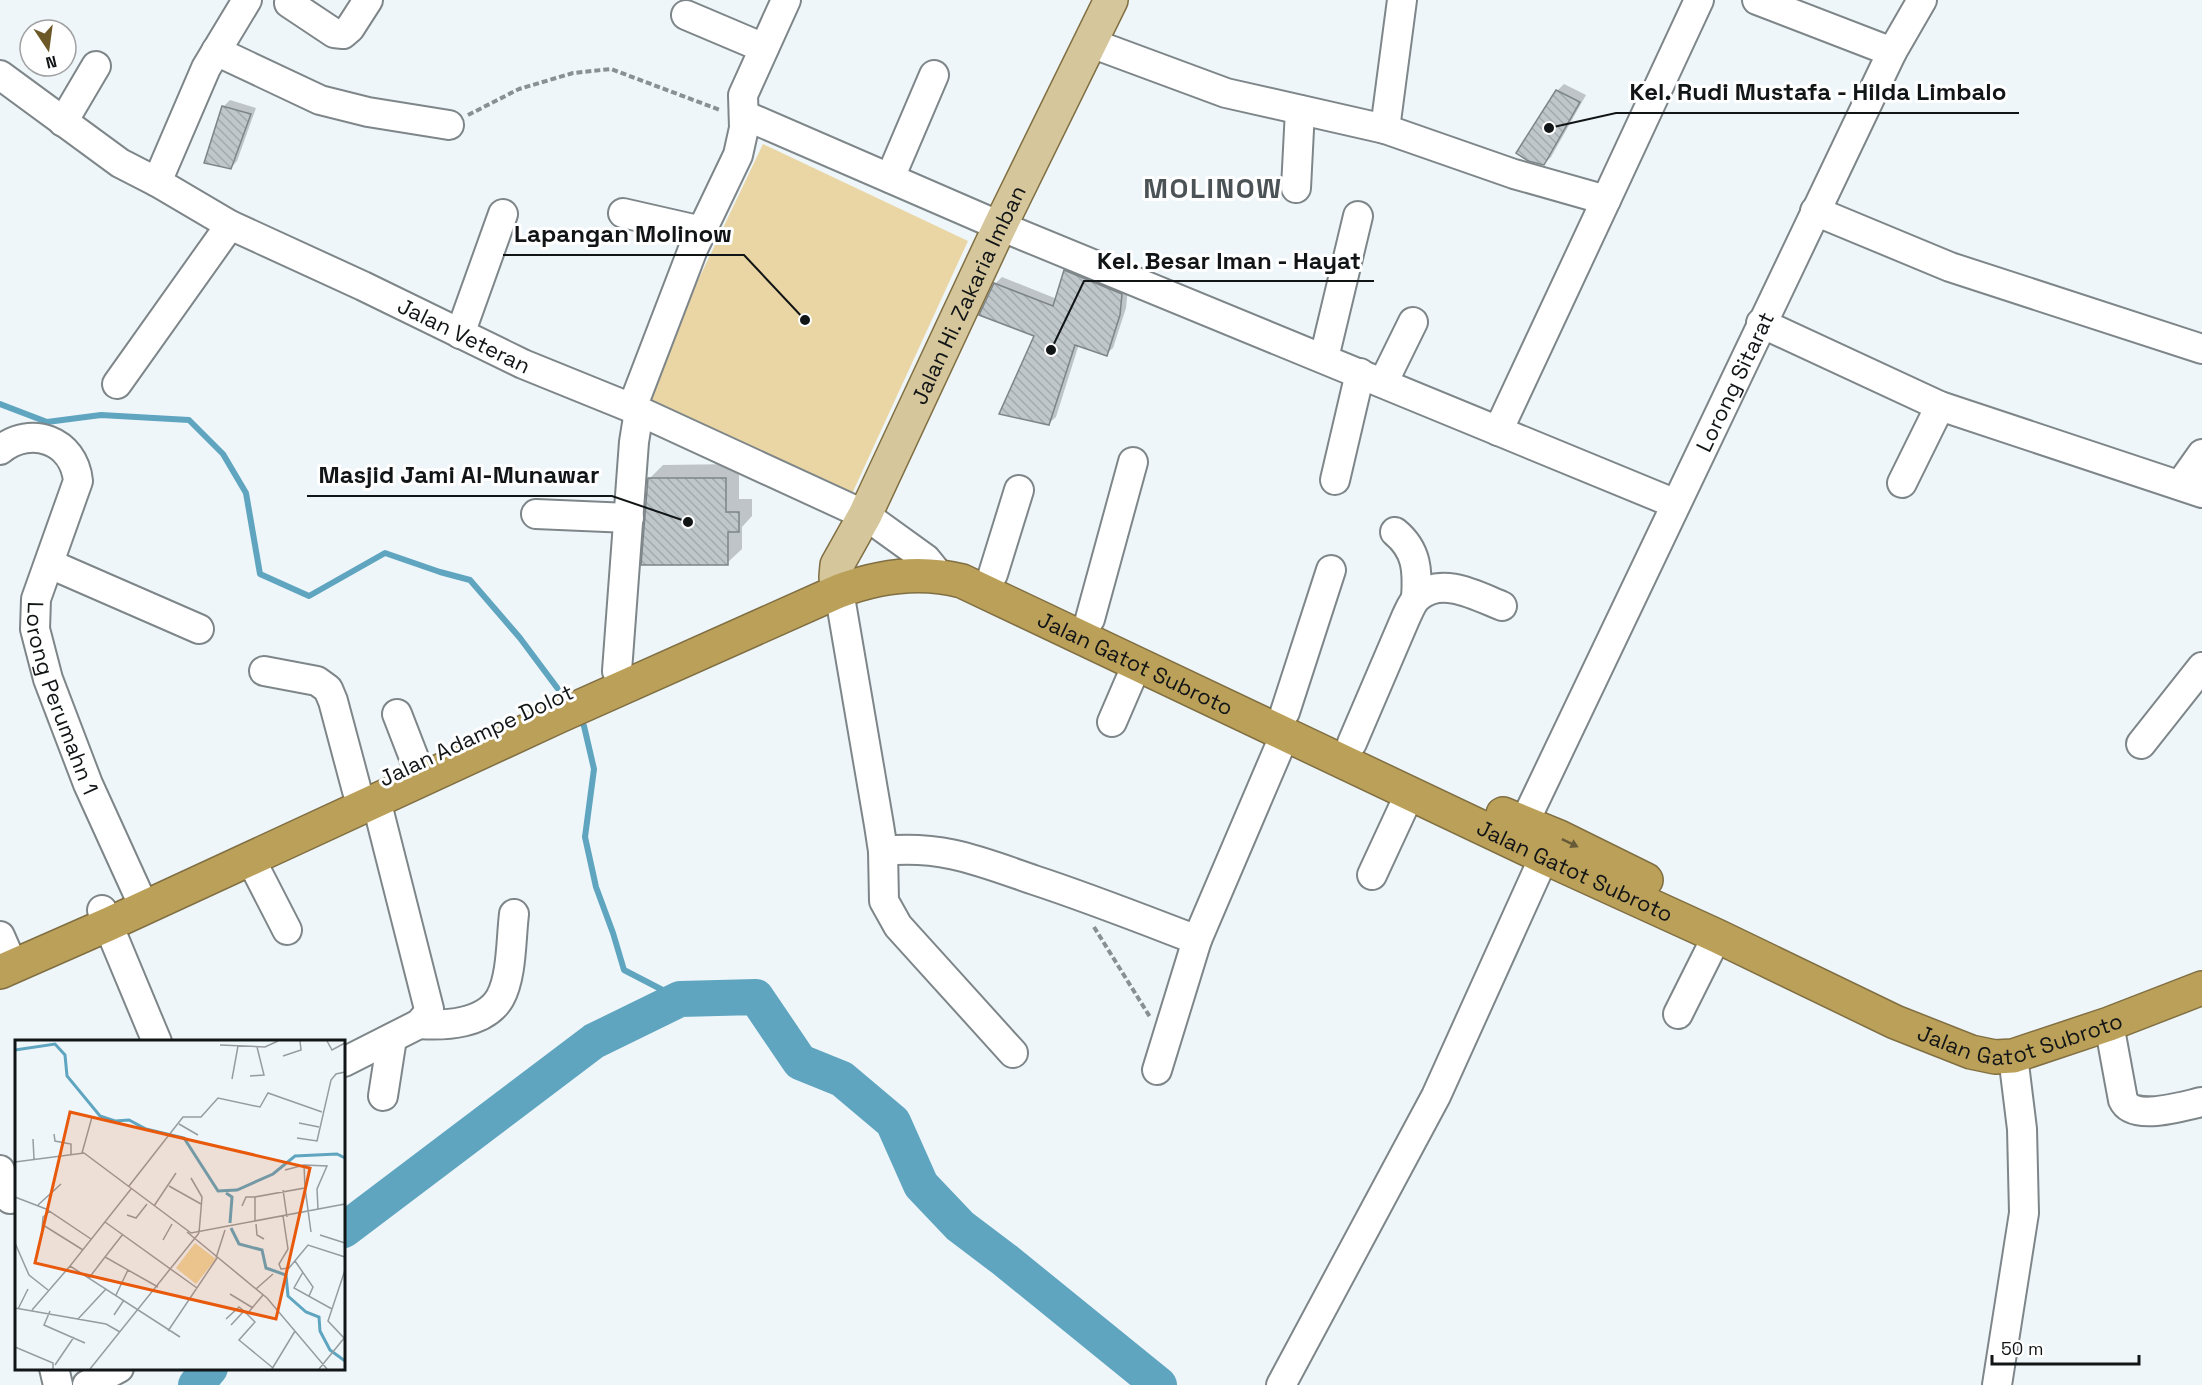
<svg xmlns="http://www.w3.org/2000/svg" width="2202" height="1385" font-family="'Space Grotesk',sans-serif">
	<defs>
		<pattern id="building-back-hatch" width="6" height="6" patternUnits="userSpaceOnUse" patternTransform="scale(1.5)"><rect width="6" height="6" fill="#bfc7cb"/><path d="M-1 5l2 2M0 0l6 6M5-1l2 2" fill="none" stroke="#a3aaae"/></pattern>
	</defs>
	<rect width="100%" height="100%" fill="#eef6fa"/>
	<polygon fill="#ead6a4" points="763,144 968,241 851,496 641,400"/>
	<g fill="#0003">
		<polygon points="1564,84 1586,95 1551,157 1544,164 1557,91"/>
		<polygon points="230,100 256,108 237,161 231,168 206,162 224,106"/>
		<polygon points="1072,264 1128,287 1126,308 1113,348 1106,354 1079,344 1056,417 1049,423 1036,335 995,284 1002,277 1057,299 1066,271"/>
		<polygon points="739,464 739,499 752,499 752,516 742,527 742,549 727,563 649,479 663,465"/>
	</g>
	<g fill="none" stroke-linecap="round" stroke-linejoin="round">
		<g stroke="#5fa5c0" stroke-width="6">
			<polyline points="0,404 47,422 101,415 189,420 223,454 246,493 260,574 309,596 385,553 440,572 470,580 520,638 567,701"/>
			<polyline points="578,717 584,726 594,769 585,837 596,887 613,933 624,970 680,999"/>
		</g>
		<g stroke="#5fa5c0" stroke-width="36">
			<polyline points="344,1230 594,1041 680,999 756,997 800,1062 842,1079 893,1122 921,1185 960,1226 1005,1260 1159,1385"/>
			<polyline points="196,1385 210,1368"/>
		</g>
	</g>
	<g fill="url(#building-back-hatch)" stroke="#7d8588" stroke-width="1.5">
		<polygon points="1556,90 1580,102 1544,165 1528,161 1516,153"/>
		<polygon points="222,106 251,114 231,169 204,163"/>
		<polygon points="1064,270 1122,294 1120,315 1107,356 1075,345 1049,425 999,414 1034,336 979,315 994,283 1053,306"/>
		<polygon points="648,478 726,478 726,512 739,512 739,532 728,532 728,565 641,565"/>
	</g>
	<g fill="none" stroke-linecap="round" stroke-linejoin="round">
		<defs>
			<g id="minor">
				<polyline points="289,3 334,33 343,34 350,28 368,0"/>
				<polyline points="686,15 764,48"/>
				<polyline points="1091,43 1226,93 1385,129 1514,174 1606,200 1498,431"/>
				<polyline points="216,51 320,100 368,112 449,125"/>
				<polyline points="1892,52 1922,0"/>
				<path id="s1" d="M0,75L120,163L157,182L230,225L363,286L523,364L639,411L865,515L926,559L939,575"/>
				<polyline points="744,115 1000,226 1676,504"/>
				<polyline points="63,122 96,66"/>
				<polyline points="1385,129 1402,0"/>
				<polyline points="890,178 934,75"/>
				<polyline points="157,182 206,68 247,0"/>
				<polyline points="1296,188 1300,110"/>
				<polyline points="1606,200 1699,0"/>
				<polyline points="1815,211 1950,267 2202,349"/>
				<polyline points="623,213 702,231"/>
				<polyline points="1761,323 1940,406 2202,493"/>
				<polyline points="460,334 503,214"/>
				<polyline points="1324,358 1358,216"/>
				<polyline points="1383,383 1413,322"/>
				<polyline points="117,384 230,225"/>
				<polyline points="632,408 693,249 738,155 744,128 743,95 786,0"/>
				<path id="s2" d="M0,450C31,425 74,440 78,481L36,599L35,629L48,679L88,784L144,907"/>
				<polyline points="1335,480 1360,373"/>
				<polyline points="1902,483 1940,406"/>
				<polyline points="2180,485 2202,454"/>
				<polyline points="536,514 629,518"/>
				<path d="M1395,532C1417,550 1418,571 1416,598"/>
				<polyline points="50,564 199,629"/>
				<polyline points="993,574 1019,490"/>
				<polyline points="839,591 879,825 883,851 884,901 898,926 1013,1053"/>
				<polyline points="1090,619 1133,462"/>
				<polyline points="264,671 317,681 328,689 333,701 357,791"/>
				<polyline points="617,671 634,442 639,411"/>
				<polyline points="1285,712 1331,570"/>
				<polyline points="397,714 416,763"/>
				<polyline points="1112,722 1137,664"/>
				<path d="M1352,743L1406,617C1409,611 1412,602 1418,597C1442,576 1477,596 1502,606"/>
				<polyline points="2141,744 2202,667"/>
				<path id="s3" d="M1515,842L1892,52L1757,0"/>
				<path d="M883,851C942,845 979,861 1034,880C1089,898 1142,919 1197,940"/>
				<polyline points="250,858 287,930"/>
				<polyline points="1372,875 1410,793"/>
				<polyline points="102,910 157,1042"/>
				<polyline points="0,936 7,952"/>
				<polyline points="1678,1014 1717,936"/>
				<path d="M419,1024C445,1026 485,1024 500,998C512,977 511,938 514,914"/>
				<path d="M2109,1024L2123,1100C2133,1122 2183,1106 2202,1102"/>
				<polyline points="344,1062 419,1024 426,1016 429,1009 376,800"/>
				<polyline points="1157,1070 1197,940 1285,734"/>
				<polyline points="383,1096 392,1038"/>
				<polyline points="0,1170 10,1199 16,1196"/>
				<polyline points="54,1368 58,1385"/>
				<polyline points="87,1385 119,1368"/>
				<polyline points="1281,1385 1436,1096 1544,857"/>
				<polyline points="1997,1385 2024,1213 2022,1129 2013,1056"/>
			</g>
			<g id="major">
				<path id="s4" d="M839,591L836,577L837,565L865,515L1000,226L1111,0"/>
			</g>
			<g id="highway">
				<polyline points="1503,814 1559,837 1646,880"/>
				<path id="s5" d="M0,972L109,924L559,716L839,591C879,576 920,570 962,581L1544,857L1717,936L1895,1022L1971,1052L1995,1057L2013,1056L2109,1024L2202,988"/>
			</g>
		</defs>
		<use href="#minor" stroke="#7e8689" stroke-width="32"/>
		<use href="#major" stroke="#806f42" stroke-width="36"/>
		<use href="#highway" stroke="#806f42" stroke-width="36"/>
		<g stroke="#8a8f92" stroke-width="4" stroke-dasharray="6 3" stroke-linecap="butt">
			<polyline points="468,115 519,89 573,73 611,69 720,110"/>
			<polyline points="1094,927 1150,1017"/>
		</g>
		<use href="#minor" stroke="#fff" stroke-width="28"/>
		<use href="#major" stroke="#d6c69c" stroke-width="33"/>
		<use href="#highway" stroke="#bba05a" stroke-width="33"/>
	</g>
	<defs><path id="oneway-solid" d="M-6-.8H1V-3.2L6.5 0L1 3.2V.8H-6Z" transform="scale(1.5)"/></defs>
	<use fill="#665a38" href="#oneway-solid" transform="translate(1570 843) rotate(26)"/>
	<g text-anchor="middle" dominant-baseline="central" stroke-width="6" stroke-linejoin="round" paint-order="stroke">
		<g font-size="22" fill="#121516" stroke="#fff">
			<text stroke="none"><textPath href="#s4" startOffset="327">Jalan Hi. Zakaria Imban</textPath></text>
			<text stroke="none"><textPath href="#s1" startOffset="534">Jalan Veteran</textPath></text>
			<text stroke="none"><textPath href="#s3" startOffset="510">Lorong Sitarat</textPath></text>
			<text stroke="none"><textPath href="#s5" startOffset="1239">Jalan Gatot Subroto</textPath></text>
			<text stroke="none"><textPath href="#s2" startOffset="333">Lorong Perumahn 1</textPath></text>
			<text transform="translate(476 735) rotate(-25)">Jalan Adampe Dolot</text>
			<text stroke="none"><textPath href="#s5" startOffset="1725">Jalan Gatot Subroto</textPath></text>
			<text stroke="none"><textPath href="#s5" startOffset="2211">Jalan Gatot Subroto</textPath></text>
		</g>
		<g font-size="28" font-weight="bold" letter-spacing="1.5" fill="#4c5356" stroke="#fff">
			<text x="1213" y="188">MOLINOW</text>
		</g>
	</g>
	<g transform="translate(15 1040)">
		<rect width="330" height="330" fill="#eef6fa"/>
		<path d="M180,203L201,219L181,244L161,228Z" fill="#ead6a4"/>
		<path fill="none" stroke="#5fa5c0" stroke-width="3" d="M0,10L40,4L50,15L52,36L85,76L100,81L114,80L131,89L169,98L203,151L222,150L258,134L280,116L322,114L330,118M211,153L217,157L215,183M216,188L224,204L247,210L251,228L271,235L273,256L291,272L304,277L305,291L315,310L330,321"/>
		<path fill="none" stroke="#969c9f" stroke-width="1.5" d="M312,1L317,10L330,3M205,5L250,7L263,1M268,16L286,10L285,1M235,36L249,35L242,7M217,39L223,6M284,83L304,87M164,84L183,95M39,94L40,101L56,104V114M282,98L302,101L316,40L321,34L330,32M18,99L19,119M67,113L77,77M0,122L69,113L176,193L330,164M289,125L290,148M270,130L289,125L312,126L302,149L303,169M176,138L187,157L184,193M114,146L168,77H186L203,58L245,67L253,53L307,72M154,146L186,164M116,149L55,226L165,297M268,150L272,177M0,157L31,169L76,199M23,165L46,144M139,166L161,133M227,166L231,157H241M112,175L121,178L132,164M268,176L273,209L264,224L266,229L274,228L293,205L330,217M90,182L182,248M240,182V157L290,148L296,192M241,184L242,195L249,199M28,185L68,210M27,190L28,177L35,171M172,192L252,258L312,329M108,194L90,217L143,247M305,195L330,203M148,200L157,184M0,203L14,235L33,250M201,218L210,190M280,221L298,247L294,256M288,232L279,248L317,269M74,238L90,217M241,249L258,234M215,254L238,268M101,255L113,230M0,268L91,284L105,292M3,269L13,249M17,270L55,226M35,271L29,285L70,303M232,274L240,282L224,300L258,328M99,275L109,260M63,279L91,249M211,279L224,267L229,271M216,285L229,271L232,274L248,255M153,291L202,218M329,298L313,281L330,230M0,307L38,323V329M40,325L59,297M75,329L184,193M257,329L280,291M304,329L330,297"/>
		<path fill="#e8590c" fill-opacity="0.15" stroke="#e8590c" stroke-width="3" d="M55,72L295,128L261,279L20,223Z"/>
		<rect width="330" height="330" fill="none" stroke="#121516" stroke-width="3"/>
	</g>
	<path fill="none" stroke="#121516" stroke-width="2" d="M1549 128L1616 113H2019M805 320L744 255H503M1051 350L1084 281H1374M688 522L612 496H307"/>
	<g fill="#121516" stroke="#fff" stroke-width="2">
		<circle cx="1549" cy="128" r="6"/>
		<circle cx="805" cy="320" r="6"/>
		<circle cx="1051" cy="350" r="6"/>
		<circle cx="688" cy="522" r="6"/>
	</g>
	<g font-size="24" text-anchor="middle" font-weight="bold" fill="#121516" stroke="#fff" stroke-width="6" stroke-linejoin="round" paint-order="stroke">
		<text x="1818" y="100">Kel. Rudi Mustafa - Hilda Limbalo</text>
		<text x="623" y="242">Lapangan Molinow</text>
		<text x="1229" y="269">Kel. Besar Iman - Hayat</text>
		<text x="459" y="483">Masjid Jami Al-Munawar</text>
	</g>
	<g transform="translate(48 48) rotate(167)"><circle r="28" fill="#ffffff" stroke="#a0a1a2" stroke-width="1.5"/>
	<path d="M0-4.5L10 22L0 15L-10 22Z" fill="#6c5827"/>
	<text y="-9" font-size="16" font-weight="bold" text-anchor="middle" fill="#121516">N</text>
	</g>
	<path d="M1992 1355v9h147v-9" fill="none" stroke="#121516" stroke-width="3"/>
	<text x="2001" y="1355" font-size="18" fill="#121516" stroke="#ffffff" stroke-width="4.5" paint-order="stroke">50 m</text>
</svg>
